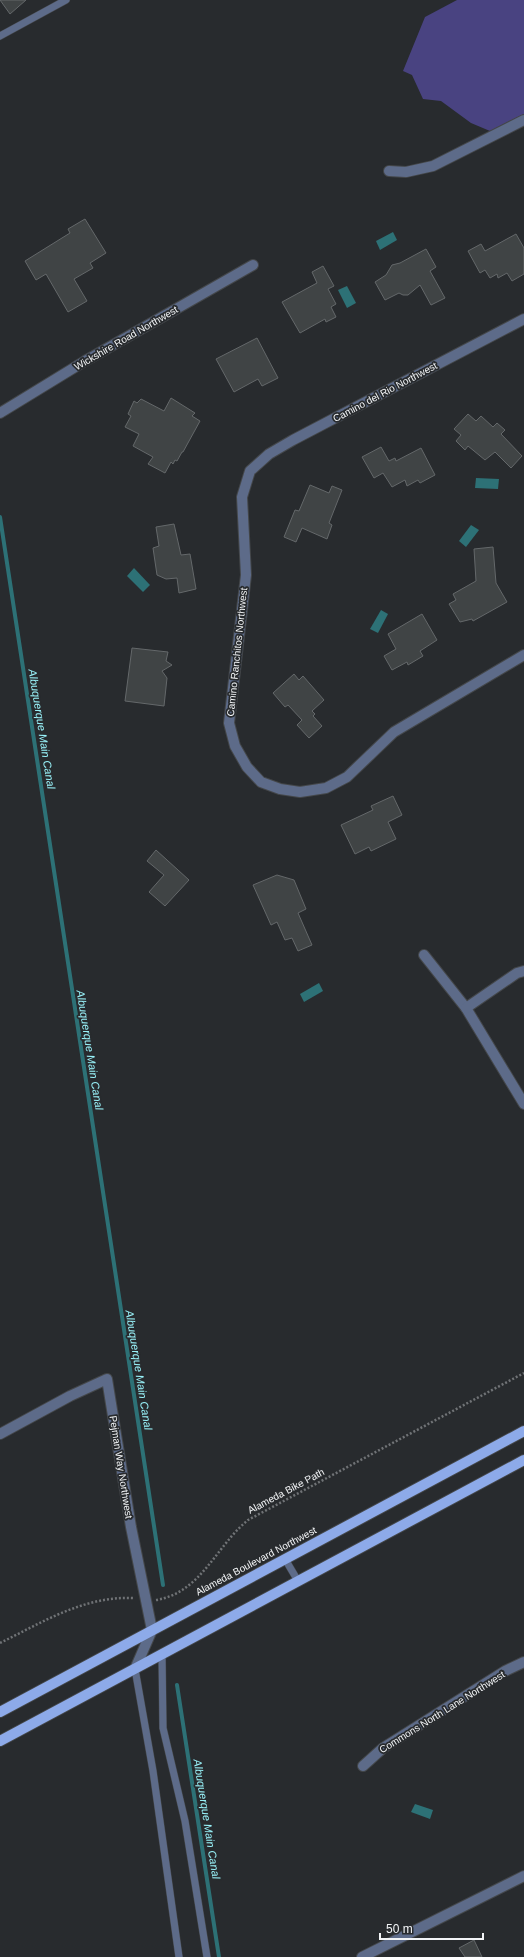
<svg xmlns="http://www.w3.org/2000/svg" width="524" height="1957" font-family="Helvetica,sans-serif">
	<rect width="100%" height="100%" fill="#282b2e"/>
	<polygon fill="#494381" points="457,0 524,0 524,114 490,131 471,123 441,101 423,99 412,75 403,71 425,17"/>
	<g fill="#2d7176">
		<polygon points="393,232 397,240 380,250 376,241"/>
		<polygon points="347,286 356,303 347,308 338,290"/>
		<polygon points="476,478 499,479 498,489 475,488"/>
		<polygon points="471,525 479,530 466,547 459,541"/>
		<polygon points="134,568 150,585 143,592 127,576"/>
		<polygon points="381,610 388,614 378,633 370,629"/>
		<polygon points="319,983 323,991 304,1002 300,994"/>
		<polygon points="415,1804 433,1810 430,1819 411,1812"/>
	</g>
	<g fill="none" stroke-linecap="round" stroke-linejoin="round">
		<g stroke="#2d7176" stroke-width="4">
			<polyline points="0,517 163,1585"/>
			<polyline points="177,1685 219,1957"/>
		</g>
	</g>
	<g fill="#404445" stroke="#64686a">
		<polygon points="0,0 26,0 10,14"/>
		<polygon points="85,219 106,253 90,263 93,268 74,279 87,301 68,312 46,274 36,280 25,261 70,233 68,229"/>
		<polygon points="516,234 524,248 524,274 512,281 507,273 498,278 497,274 490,278 485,270 480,273 468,251 481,244 485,251"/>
		<polygon points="426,249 436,267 430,271 445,298 431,305 420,285 408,295 403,295 399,293 385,300 375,282 386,275 392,265 400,263"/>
		<polygon points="323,266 334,286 328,289 336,304 331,307 336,317 326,322 325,319 300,333 282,302 317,283 312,272"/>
		<polygon points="257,338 278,378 262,386 258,379 234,392 216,359"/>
		<polygon points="171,398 195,413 192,416 200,421 183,452 182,452 177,461 175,460 173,464 171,462 165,473 148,464 153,457 133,446 139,434 125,427 131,416 128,414 134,401 137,403 141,399 164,411"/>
		<polygon points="468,414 476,421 481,416 493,427 497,423 505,430 501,434 522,456 511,468 495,452 485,460 468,446 465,450 456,441 461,435 454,429"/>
		<polygon points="381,447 389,461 395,458 396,461 421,448 435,475 420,483 418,480 407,486 405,480 392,487 383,473 374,478 362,457"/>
		<polygon points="310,485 329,493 332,486 342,490 329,523 332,525 327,539 302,528 296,542 284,537 295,510 299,511"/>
		<polygon points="174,524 181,555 190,554 196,589 179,593 177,578 166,579 157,575 153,548 159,546 156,527"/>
		<polygon points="493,547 496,583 507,602 473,621 472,619 460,622 449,604 456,600 453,594 476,581 474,549"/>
		<polygon points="422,614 437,640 420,651 423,656 408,665 407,662 392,670 384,656 396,649 388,634"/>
		<polygon points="132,648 168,652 166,661 172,665 162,671 167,678 164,706 125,701"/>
		<polygon points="294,674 299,680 303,676 324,700 312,711 315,714 313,716 322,726 309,738 297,725 302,720 288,705 285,707 273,693"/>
		<polygon points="393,796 402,815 388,822 396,839 371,851 369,847 355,854 341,825 373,810 371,806"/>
		<polygon points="156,850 189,880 165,906 149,892 164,875 147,861"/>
		<polygon points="277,875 294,880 306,909 298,913 312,945 298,951 292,938 285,940 277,922 271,925 253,885"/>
		<polygon points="474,1940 482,1957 465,1957 459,1948"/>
	</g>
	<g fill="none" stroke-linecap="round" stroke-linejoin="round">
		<defs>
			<g id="lane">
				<polyline points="0,36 66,0"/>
				<polyline points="285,1559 298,1581"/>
				<polyline points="162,1654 163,1728 185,1821 207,1957"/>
				<polyline points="135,1669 153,1771 179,1957"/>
			</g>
			<g id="street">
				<polyline points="389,171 406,172 433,166 524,120"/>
				<polyline points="524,319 293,440 269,454 250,471 242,497 246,575 229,723 235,746 247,767 261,782 280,789 300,792 326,788 347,777 394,732 524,655"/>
				<polyline points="0,413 85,361 253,265"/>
				<polyline points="424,955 466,1008 524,1104"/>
				<polyline points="466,1008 517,973 524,971"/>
				<polyline points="0,1434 70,1396 107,1379 131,1527 152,1630 135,1669"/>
				<polyline points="363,1766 383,1748 505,1671 524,1662"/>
				<polyline points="362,1957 524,1876"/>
			</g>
			<g id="primary">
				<polyline points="0,1712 524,1431"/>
				<polyline points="0,1741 524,1460"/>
			</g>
		</defs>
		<use href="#lane" stroke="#44474a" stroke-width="8"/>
		<use href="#street" stroke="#44474a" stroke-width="12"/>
		<use href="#primary" stroke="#44474a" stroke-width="12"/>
		<g stroke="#707376" stroke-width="2.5" stroke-dasharray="2 2" stroke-linecap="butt">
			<path d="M156,1600C201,1593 216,1546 248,1520L524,1373"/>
			<path d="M0,1643C43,1622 84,1596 133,1598"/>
		</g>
		<use href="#lane" stroke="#5d6b89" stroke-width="7"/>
		<use href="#street" stroke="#5d6b89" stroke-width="10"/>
		<use href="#primary" stroke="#8daae9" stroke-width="10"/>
	</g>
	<g text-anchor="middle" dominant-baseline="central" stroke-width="3.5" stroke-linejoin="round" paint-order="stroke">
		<g font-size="10" fill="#f2f4f6" stroke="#282b2e">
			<text transform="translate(126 338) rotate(-30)">Wickshire Road Northwest</text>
			<text transform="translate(385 392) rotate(-28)">Camino del Rio Northwest</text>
			<text transform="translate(237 652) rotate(-84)">Camino Ranchitos Northwest</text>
			<text transform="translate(121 1467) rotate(81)">Pejman Way Northwest</text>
			<text transform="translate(286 1491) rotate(-28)">Alameda Bike Path</text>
			<text transform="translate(256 1561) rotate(-28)">Alameda Boulevard Northwest</text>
			<text transform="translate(442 1712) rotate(-32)">Commons North Lane Northwest</text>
		</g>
		<g font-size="11" font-style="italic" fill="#98f1f8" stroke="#282b2e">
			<text transform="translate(42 729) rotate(81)">Albuquerque Main Canal</text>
			<text transform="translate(90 1050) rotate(81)">Albuquerque Main Canal</text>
			<text transform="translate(139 1370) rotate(81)">Albuquerque Main Canal</text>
			<text transform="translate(207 1819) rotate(81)">Albuquerque Main Canal</text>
		</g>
	</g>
	<path d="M380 1933v6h103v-6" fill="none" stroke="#f2f4f6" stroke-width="2"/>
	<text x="386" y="1933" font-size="12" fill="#f2f4f6" stroke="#282b2e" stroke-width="3" paint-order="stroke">50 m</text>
</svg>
